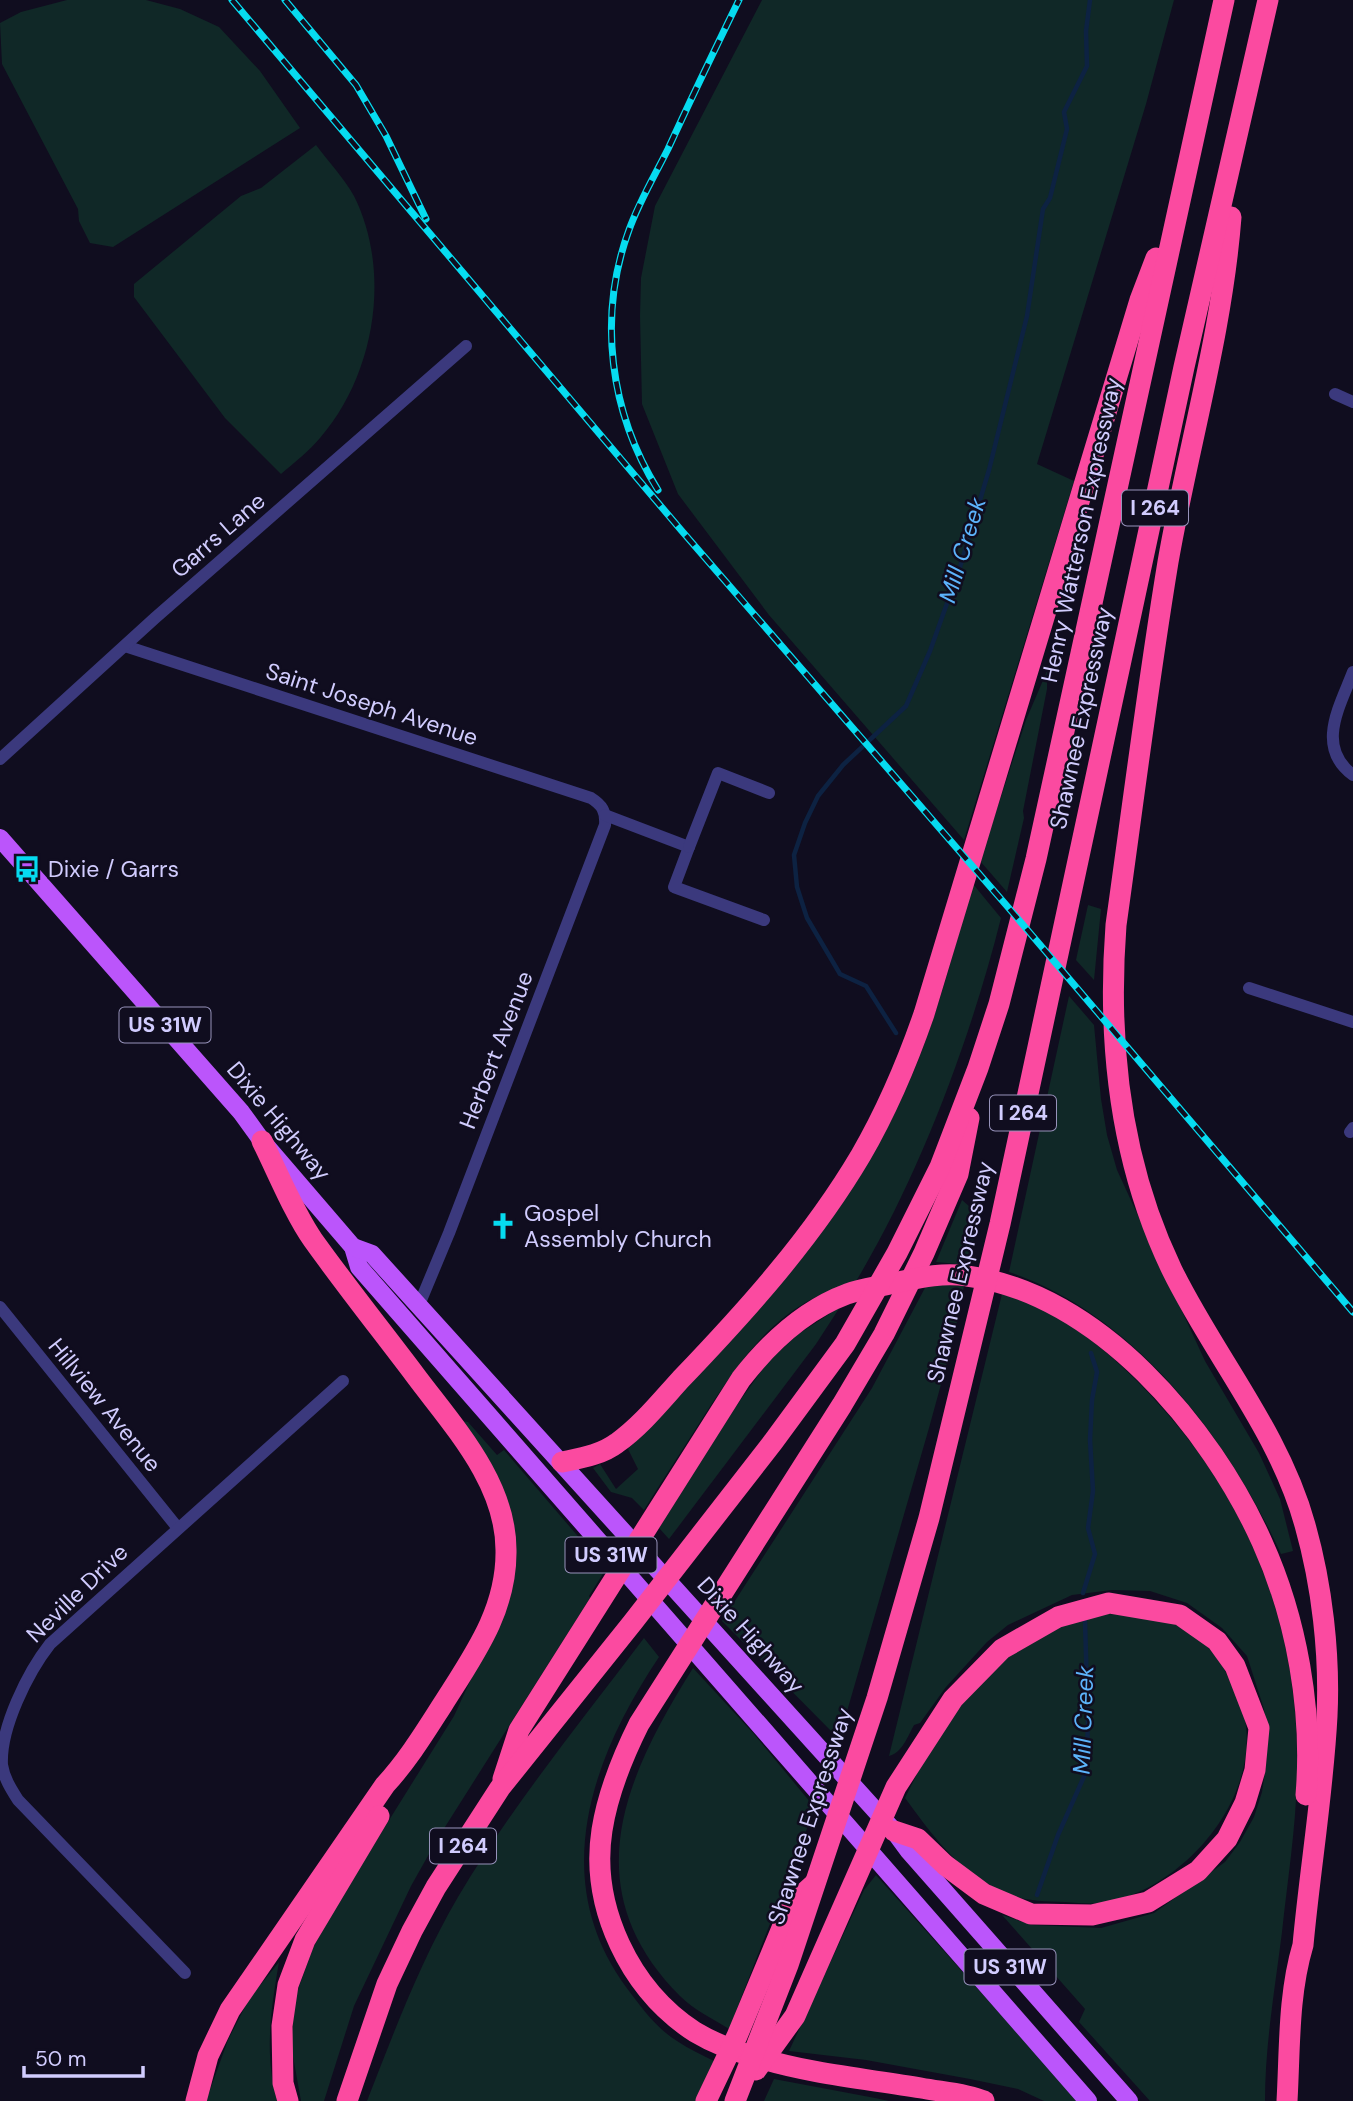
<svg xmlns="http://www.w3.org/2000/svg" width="1353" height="2101" font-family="'DM Sans',sans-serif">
	<rect width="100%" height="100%" fill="#100d1f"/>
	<g fill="#102827">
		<polygon points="67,0 146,0 180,9 219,27 260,71 300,128 113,247 90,243 79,221 78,209 2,64 0,23 21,12"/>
		<polygon points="762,0 1174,0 1146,104 1037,464 1074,481 964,840 769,615 678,494 642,404 640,316 641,278 655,206"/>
		<path d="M316,145C328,161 344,178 354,196C392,272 375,375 320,438C309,451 295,462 281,474L225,418L134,297V284L241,196L261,188Z"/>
		<polygon points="1047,671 1047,689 1023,811 1024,818 1007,892 980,861 1026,720"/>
		<path d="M973,884L1001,918C971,1038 919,1177 855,1283C779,1301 742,1357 702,1419C683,1449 663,1479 644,1510L632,1498L611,1492L593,1468L600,1464L616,1489L638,1469L628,1449C655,1423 679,1396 705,1369C782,1286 856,1198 903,1095C935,1028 952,955 973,884Z"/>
		<polygon points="1088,905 1101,909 1094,980 1076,960"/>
		<path d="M1069,996L1094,1025L1101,1099L1107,1135L1117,1170L1205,1361L1259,1453L1280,1499L1293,1551L1281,1554C1228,1438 1134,1314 1009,1272Z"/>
		<polygon points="962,1200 979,1215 968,1265 936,1262"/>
		<polygon points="927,1284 964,1286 954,1337 929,1428 839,1739 722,1621 872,1388"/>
		<path d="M1002,1294C1014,1298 1027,1300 1037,1306C1093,1334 1142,1382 1181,1430C1257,1524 1297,1637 1297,1758C1298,1816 1288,1875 1282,1932C1275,1988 1265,2045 1265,2101H1150L1079,2022L1085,2009L1002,1915L1032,1925L1101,1928L1154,1913L1225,1862L1240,1842L1254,1817L1262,1792L1266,1765L1268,1735L1264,1709L1247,1656L1222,1628L1187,1603L1150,1591L1112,1590L1072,1595L1008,1625L987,1642L946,1687L920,1723L914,1725C908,1736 902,1753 889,1756Z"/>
		<polygon points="840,1307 816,1344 669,1539 659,1528 734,1409 767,1363 797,1335"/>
		<polygon points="462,1421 468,1422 497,1455 504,1450 606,1569 589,1596 590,1598 438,1838 411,1886 354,2006 324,2101 301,2101 291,2045 295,1998 313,1948 338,1902 454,1716 500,1616 509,1535"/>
		<path d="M1098,1614C1123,1614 1146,1614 1171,1623C1201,1633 1220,1657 1232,1685C1236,1694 1242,1704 1244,1714C1262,1795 1188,1883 1113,1901C1097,1905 1081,1903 1065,1902C1031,1901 1015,1901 985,1882C951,1862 928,1829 905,1798L927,1754L960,1705L1003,1659L1054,1629Z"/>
		<path d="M644,1638L659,1657C592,1757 547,1879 626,1987C641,2007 656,2028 677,2041C689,2049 702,2055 714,2061L696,2101H367C394,2032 420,1962 458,1897C512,1806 580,1723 644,1638Z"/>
		<path d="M693,1668L754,1734L815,1808L729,2029C713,2019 694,2010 680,1996C574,1889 624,1778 693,1668Z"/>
		<polygon points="876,1875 1078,2101 1044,2101 1018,2089 970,2079 866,2060 789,2051 864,1890"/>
		<path d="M279,1962C271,2009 264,2054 277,2101H206L228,2040L249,1999Z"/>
		<polygon points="774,2079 875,2098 889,2101 764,2101"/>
	</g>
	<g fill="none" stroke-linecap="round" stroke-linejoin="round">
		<g stroke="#0d2242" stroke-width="4.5">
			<polyline points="896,1033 866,986 840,974 807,918 797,887 794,855 805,823 818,796 843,765 906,706 930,651 960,567 989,470 1027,316 1043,209 1050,198 1067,129 1064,112 1087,66 1086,31 1090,0"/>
			<polyline points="1083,1593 1095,1554 1088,1528 1093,1491 1090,1440 1092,1400 1097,1372 1091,1353"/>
			<polyline points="1037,1895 1058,1835 1086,1772 1088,1723 1085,1621"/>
		</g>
		<g stroke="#3b397d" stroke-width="12">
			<polyline points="1335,394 1353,402"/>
			<path d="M125,646L591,798C602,805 606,811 605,825L449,1233L419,1305"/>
			<path d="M1353,672C1340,706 1315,747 1353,775"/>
			<polyline points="0,759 155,618 466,346"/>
			<polyline points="605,815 689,847 674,887 764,920"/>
			<polyline points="689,847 718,773 769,793"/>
			<polyline points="1249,988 1353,1022"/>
			<polyline points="1350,1132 1353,1128"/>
			<polyline points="0,1307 177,1527"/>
			<path d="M185,1973L18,1800C11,1789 4,1778 2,1765C0,1728 28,1672 50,1644L343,1381"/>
		</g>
		<g stroke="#bb55fb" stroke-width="18">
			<polyline points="0,838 241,1112 262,1141 353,1247 359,1267 1088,2101"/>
			<polyline points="353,1247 372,1254 894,1831 908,1850 1129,2101"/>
		</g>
		<g stroke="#fb4aa0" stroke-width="21">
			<path d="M1231,217C1222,334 1188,447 1168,562C1148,683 1133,804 1116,925C1107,1044 1120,1162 1172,1270C1214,1356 1279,1431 1305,1525C1322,1585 1330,1654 1327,1716C1323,1793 1310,1869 1303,1945C1288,1995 1290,2049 1287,2101"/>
			<path d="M969,1118L958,1174L924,1253L884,1334L842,1405L639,1724C622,1758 608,1792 602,1830C590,1907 630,1990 695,2032C715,2044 737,2052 759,2058C811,2074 868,2079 921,2088C942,2092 965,2093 984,2101"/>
			<path d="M562,1462C581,1458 601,1455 617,1443C641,1426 661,1401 681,1379C747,1310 812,1238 861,1155C887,1110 907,1063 924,1014L1140,300L1156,258"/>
			<path d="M503,1779L519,1730L741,1379C769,1343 804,1310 847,1294C862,1288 878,1287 894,1283C918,1278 942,1272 967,1276C1098,1293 1211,1428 1262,1542C1297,1619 1313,1711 1306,1795"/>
			<polyline points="756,2070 795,2016 896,1787 953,1699 1002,1649 1058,1617 1109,1603 1180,1615 1217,1641 1235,1666 1259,1728 1255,1770 1245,1803 1227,1839 1198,1871 1148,1902 1092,1915 1031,1914 984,1894 945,1865 918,1839 894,1831"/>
			<path d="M196,2101L208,2056L230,2010L385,1785C408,1760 425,1732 443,1704C474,1655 507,1610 506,1550C506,1482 453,1426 415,1375C381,1330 346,1286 313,1240C294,1213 277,1171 262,1141"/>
			<polyline points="288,2101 283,2083 282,2026 288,1985 305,1940 379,1816"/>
			<polyline points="347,2101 387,1984 412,1931 436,1887 500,1788 633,1622 773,1442 845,1344 897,1253 940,1167 978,1068 999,1004 1036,859 1224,0"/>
			<polyline points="706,2101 737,2036 792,1904 814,1884"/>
			<polyline points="735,2101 788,1965 877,1698 929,1518 1000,1224 1184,367 1268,0"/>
		</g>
		<defs>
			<g id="rail">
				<polyline points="232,0 681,530 1007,906 1353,1312"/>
				<polyline points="285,0 356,85 386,136 426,219"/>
				<path d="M658,490C610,413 597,317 629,230C639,202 655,175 668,149C691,99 715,49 739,0"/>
			</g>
		</defs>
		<use href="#rail" stroke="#06dbf0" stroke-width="7"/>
		<use href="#rail" stroke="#100d1f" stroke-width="4.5" stroke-dasharray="13" stroke-linecap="butt"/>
	</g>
	<defs>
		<symbol id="bus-bare" viewBox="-9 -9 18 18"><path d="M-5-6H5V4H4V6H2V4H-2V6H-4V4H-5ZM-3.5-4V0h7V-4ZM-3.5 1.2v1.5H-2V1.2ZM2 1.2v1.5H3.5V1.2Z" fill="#06dbf0" stroke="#100d1f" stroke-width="2.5" paint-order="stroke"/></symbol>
		<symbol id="church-bare" viewBox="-9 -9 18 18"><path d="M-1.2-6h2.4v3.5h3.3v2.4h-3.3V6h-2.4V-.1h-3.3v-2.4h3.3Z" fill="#06dbf0" stroke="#100d1f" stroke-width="2.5" paint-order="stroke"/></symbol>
	</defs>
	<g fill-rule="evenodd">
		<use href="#bus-bare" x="8" y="850" width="38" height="38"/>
		<use href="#church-bare" x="484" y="1207" width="38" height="38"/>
	</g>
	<g text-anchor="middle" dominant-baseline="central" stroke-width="5" stroke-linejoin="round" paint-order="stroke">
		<g fill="#100d1f" stroke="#9793bb" stroke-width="2">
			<rect x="1122" y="490.5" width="66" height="35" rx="5"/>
			<rect x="119.5" y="1007.5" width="91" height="35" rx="5"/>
			<rect x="990" y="1095.5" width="66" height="35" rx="5"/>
			<rect x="565.5" y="1537.5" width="91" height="35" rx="5"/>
			<rect x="430" y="1828.5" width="66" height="35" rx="5"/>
			<rect x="964.5" y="1949.5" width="91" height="35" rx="5"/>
		</g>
		<g font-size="21" font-weight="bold" fill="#d1ccfe">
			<text x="1155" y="508">I 264</text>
			<text x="165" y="1025">US 31W</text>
			<text x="1023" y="1113">I 264</text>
			<text x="611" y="1555">US 31W</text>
			<text x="463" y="1846">I 264</text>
			<text x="1010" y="1967">US 31W</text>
		</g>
		<g font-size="23" fill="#d1ccfe" stroke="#100d1f">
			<text transform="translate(1081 530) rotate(-78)">Henry Watterson Expressway</text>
			<text transform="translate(218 535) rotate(-41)">Garrs Lane</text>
			<text transform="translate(372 704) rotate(18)">Saint Joseph Avenue</text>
			<text transform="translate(1081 718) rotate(-78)">Shawnee Expressway</text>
			<text transform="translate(496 1050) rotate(-69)">Herbert Avenue</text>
			<text transform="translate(279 1121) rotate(50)">Dixie Highway</text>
			<text transform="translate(960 1272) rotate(-77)">Shawnee Expressway</text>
			<text transform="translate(105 1405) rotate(51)">Hillview Avenue</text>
			<text transform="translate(77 1593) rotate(-44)">Neville Drive</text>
			<text transform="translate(751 1635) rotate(48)">Dixie Highway</text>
			<text transform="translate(810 1816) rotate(-72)">Shawnee Expressway</text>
		</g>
		<g font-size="23" fill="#d1ccfe" stroke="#100d1f" text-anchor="start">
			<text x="48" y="869">Dixie / Garrs</text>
			<text x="524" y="1213">Gospel<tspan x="524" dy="26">Assembly Church</tspan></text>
		</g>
		<g font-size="24" font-style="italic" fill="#5cb3fb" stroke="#100d1f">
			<text transform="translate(962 550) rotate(-73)">Mill Creek</text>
			<text transform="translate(1083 1720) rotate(-88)">Mill Creek</text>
		</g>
	</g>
	<path d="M24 2066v10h119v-10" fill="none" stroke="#d1ccfe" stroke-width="3.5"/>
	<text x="35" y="2066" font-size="21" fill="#d1ccfe" stroke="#100d1f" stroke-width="5" paint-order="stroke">50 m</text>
</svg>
